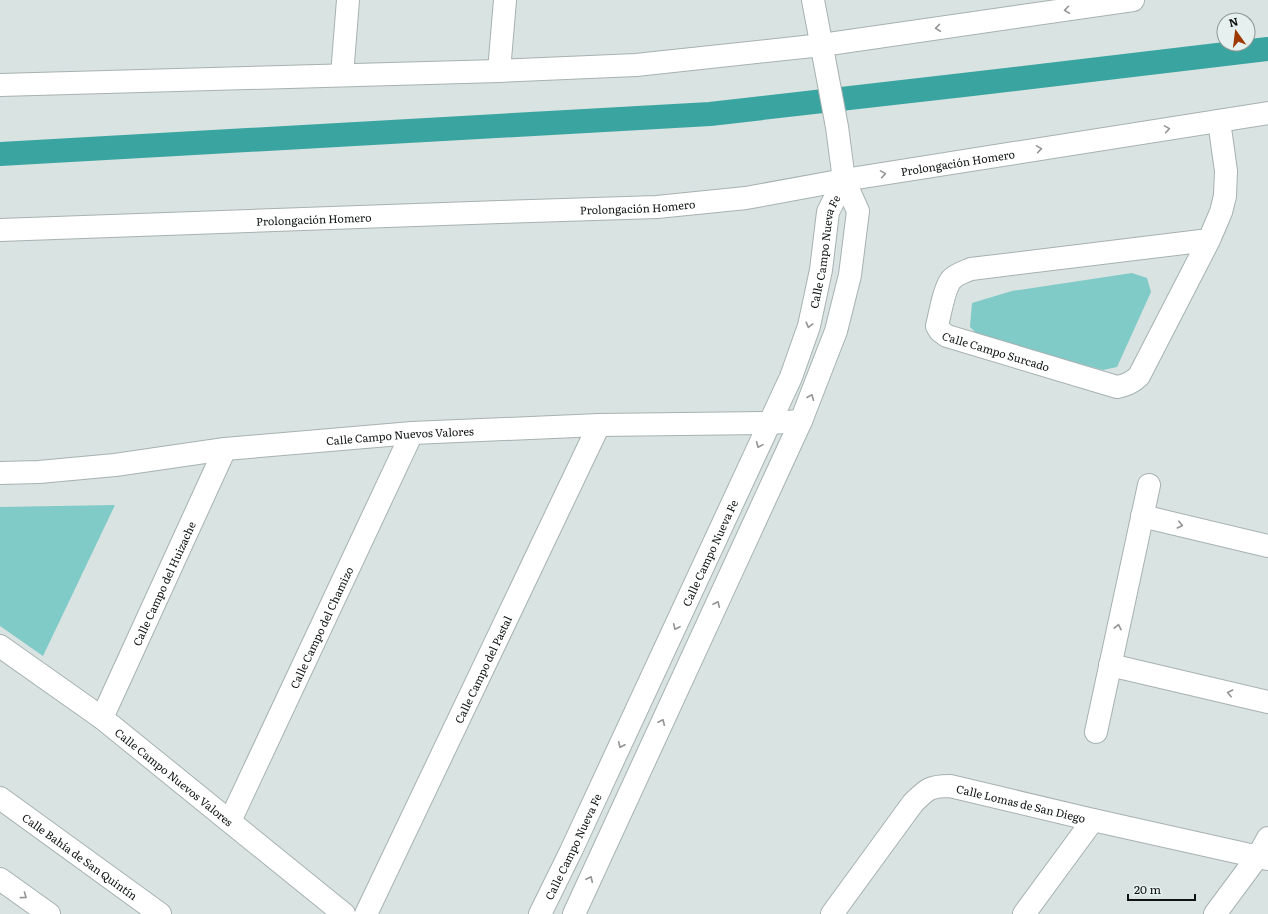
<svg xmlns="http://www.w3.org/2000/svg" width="1268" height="914" font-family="Literata,serif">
	<rect width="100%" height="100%" fill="#d8e3e2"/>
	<g fill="#80cac7">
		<polygon points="1132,273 1147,278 1151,292 1117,367 1103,370 980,337 970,327 972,303 1012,291"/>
		<polygon points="115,505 43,656 0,626 0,507"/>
	</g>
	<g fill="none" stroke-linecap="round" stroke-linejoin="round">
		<polyline stroke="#3aa4a0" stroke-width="24" points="0,154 710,114 972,84 1268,49"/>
		<defs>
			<g id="minor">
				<polyline points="499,71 505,0"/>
				<polyline points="342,75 348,0"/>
				<polyline points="0,85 499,71 636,65 822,45"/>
				<path id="s1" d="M0,230L500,212L657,207L746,198L844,180"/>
				<path id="s2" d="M1209,240L971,269C964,272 956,274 951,280C944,289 940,314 937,326L940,331L947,336L1117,387C1126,385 1132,383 1139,376L1209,240L1221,212L1225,196L1226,171L1219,121"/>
				<path id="s3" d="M0,473L39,472L115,465L225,449L412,433L599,425L769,423L801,421"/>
				<polyline points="1142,516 1268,546"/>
				<path id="s4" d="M0,646L102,718L344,914"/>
				<polyline points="1110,665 1268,702"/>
				<path id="s5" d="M102,718L225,449"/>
				<polyline points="1096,732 1149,485"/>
				<path id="s6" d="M0,798L160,914"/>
				<path id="s7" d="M230,821L412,433"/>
				<polyline points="0,879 49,914"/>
				<path id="s8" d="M366,914L599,425"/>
				<path id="s9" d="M540,914L571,851L791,377L809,326L821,270L828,212L844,180"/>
				<polyline points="574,914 801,421 836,331 850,275 858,211 844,180 837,127 813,0"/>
				<path id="s10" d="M832,914L913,803C927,789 930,786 950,786L1093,820L1268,859"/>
				<polyline points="1024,914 1093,820"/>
				<polyline points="1215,914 1258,856 1268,838"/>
			</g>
			<g id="major">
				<polyline points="822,45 1133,0"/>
				<path id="s11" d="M844,180L1268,113"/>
			</g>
		</defs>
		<use href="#minor" stroke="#a7b1b1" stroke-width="24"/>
		<use href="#major" stroke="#a7b1b1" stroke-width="24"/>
		<use href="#minor" stroke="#fff" stroke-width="22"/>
		<use href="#major" stroke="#fff" stroke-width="22"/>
	</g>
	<defs><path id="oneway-chevron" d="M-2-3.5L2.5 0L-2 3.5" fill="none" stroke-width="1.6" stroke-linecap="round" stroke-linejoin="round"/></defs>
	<g stroke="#939594">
		<use href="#oneway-chevron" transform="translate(1067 10) rotate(172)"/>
		<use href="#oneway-chevron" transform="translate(938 28) rotate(172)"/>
		<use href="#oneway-chevron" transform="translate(1167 129) rotate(-9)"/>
		<use href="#oneway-chevron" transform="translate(1039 149) rotate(-9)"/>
		<use href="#oneway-chevron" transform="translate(883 174) rotate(-9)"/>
		<use href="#oneway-chevron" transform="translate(809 325) rotate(105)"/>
		<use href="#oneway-chevron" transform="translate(811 397) rotate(-68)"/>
		<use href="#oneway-chevron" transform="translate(759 445) rotate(114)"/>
		<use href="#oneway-chevron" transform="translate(1180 525) rotate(13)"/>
		<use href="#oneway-chevron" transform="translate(717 604) rotate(-65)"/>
		<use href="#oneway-chevron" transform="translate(676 627) rotate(115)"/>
		<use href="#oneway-chevron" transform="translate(1118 627) rotate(-78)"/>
		<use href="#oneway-chevron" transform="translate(1230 693) rotate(-167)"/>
		<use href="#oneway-chevron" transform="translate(662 722) rotate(-65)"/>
		<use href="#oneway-chevron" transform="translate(621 745) rotate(115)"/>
		<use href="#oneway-chevron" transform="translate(590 879) rotate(-65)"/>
		<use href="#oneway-chevron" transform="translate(24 896) rotate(36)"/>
	</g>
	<g text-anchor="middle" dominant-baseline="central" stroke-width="3.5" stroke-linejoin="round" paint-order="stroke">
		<g font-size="11" fill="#0f1312" stroke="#e5f0ef">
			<text stroke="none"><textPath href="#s11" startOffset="115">Prolongación Homero</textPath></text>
			<text stroke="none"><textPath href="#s1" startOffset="638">Prolongación Homero</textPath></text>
			<text stroke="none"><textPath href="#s1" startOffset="314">Prolongación Homero</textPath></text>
			<text stroke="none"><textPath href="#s9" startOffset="723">Calle Campo Nueva Fe</textPath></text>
			<text stroke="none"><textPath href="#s2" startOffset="377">Calle Campo Surcado</textPath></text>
			<text stroke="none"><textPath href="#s3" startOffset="402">Calle Campo Nuevos Valores</textPath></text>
			<text stroke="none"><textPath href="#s9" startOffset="399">Calle Campo Nueva Fe</textPath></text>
			<text stroke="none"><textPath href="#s5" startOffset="148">Calle Campo del Huizache</textPath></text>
			<text stroke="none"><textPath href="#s7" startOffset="214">Calle Campo del Chamizo</textPath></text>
			<text stroke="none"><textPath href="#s8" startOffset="271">Calle Campo del Pastal</textPath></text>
			<text stroke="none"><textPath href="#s4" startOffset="218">Calle Campo Nuevos Valores</textPath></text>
			<text stroke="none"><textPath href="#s10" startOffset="253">Calle Lomas de San Diego</textPath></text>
			<text stroke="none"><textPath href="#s9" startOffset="75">Calle Campo Nueva Fe</textPath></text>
			<text stroke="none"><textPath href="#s6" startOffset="99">Calle Bahía de San Quintín</textPath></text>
		</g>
	</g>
	<g transform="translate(1236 32) rotate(346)"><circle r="19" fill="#e5f0ef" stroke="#8f9897"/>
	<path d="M0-3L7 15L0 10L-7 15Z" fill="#9d3900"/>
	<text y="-6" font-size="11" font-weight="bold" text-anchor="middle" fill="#0f1312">N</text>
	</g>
	<path d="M1128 894v6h67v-6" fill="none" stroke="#0f1312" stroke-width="2"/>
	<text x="1134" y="894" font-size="12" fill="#0f1312" stroke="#e5f0ef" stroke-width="3" paint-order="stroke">20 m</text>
</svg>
